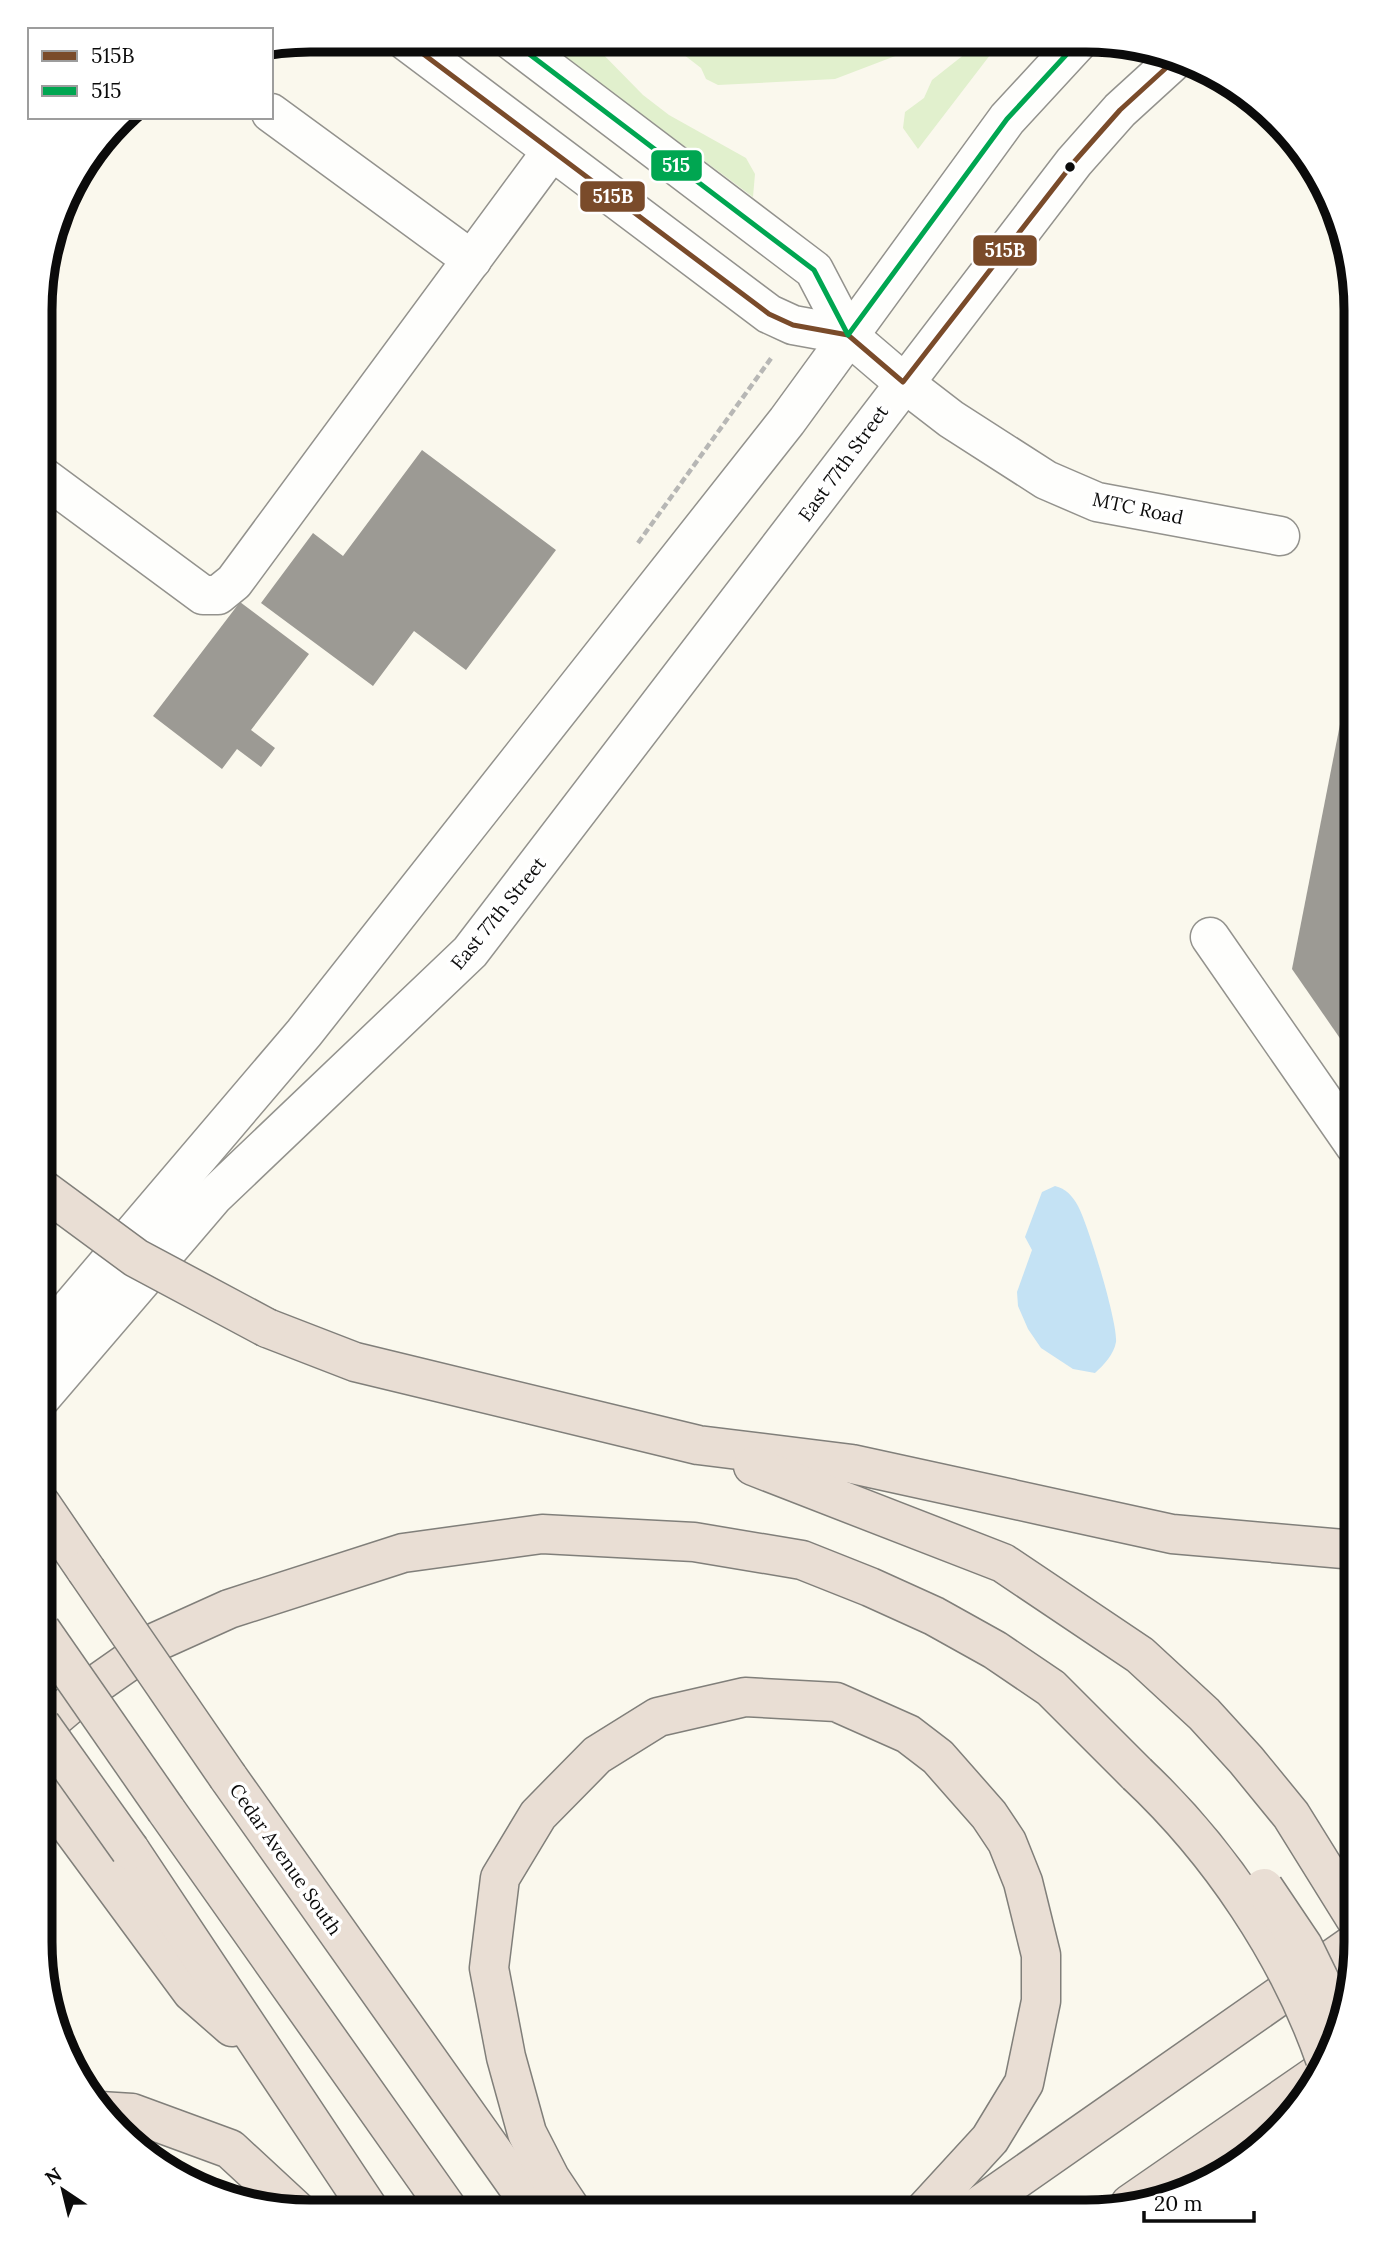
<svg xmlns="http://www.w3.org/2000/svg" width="1396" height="2253" font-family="Lora,serif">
	<rect width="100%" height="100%" fill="#faf8ed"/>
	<g fill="#e1f0cd">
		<polygon points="543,41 590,41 643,95 669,115 746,158 755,174 753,197"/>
		<polygon points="666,41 932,42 835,79 718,85 706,79 701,68"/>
		<polygon points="980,42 1000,42 918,149 903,128 905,112 924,98 932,80"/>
	</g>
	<path fill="#c4e2f4" d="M1055,1186C1066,1189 1072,1195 1078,1206C1088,1224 1118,1323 1116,1342C1114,1354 1104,1365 1095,1373L1073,1369L1041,1348L1028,1329L1018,1306L1017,1292L1032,1250L1025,1237L1042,1192Z"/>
	<g fill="#9c9a94">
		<polygon points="422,450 556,550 466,670 414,631 373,686 261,603 313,533 343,556"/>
		<polygon points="240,602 309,654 251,730 275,748 261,767 237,749 222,769 153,716"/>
		<polygon points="1354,653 1356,653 1355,1060 1292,969"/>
	</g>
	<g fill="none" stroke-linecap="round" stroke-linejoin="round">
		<defs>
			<g id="minor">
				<polyline points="406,41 769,314 793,325 848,335"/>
				<polyline points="512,41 814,270 848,335 903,382 951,419 1046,480 1097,502 1280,536"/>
				<polyline points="271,113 472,260"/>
				<polyline points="42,476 203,595 218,595 234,582 551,152"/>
				<polyline points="1210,937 1355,1146"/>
				<polyline points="41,1342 304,1033 787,421 1007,119 1078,42"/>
				<polyline points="41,1398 214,1196 470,952 1074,162 1120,110 1177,58"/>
			</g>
			<g id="highway">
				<polyline points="267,1328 355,1362 698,1445 852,1464 1172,1534 1355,1550"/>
				<polyline points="753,1466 1003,1563 1140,1655 1204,1714 1246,1760 1291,1815 1355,1918"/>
				<polyline points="41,1504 86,1570"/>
				<polyline points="41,1729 81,1695 158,1641 229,1609 403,1553 542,1534 694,1542 802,1560 870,1587 934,1616 995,1650 1051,1688 1137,1774"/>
				<polyline points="228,1777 535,2211"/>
				<polyline points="40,1786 192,1992 232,2027"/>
				<polyline points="166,1810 449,2211"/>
				<polyline points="130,1850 370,2211"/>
				<polyline points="100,2111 132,2113 230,2149 297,2211"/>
				<polyline points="1130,2204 1318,2074"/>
				<polyline points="572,2211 550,2178 527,2133 506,2057 489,1968 500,1878 538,1815 597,1755 658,1717 745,1697 836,1702 908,1734 938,1757 989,1815 1007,1842 1023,1882 1041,1955 1041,2001 1024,2083 990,2139 923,2212"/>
				<polyline points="970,2212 1355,1943"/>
			</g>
		</defs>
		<use href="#minor" stroke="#93928d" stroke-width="41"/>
		<use href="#highway" stroke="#807f7a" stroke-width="41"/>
		<polyline stroke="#b7b7b5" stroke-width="4.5" stroke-dasharray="7 3.5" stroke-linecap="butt" points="638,543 772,357"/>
		<use href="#minor" stroke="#fefefc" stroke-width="38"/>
		<use href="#highway" stroke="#e9ded4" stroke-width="38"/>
		<defs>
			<g id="highway-bridge">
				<polyline points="41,1188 136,1258 267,1328"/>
				<polyline points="86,1570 228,1777"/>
				<polyline points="41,1630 166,1810"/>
				<polyline points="41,1725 130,1850"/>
				<path d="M1137,1774C1219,1851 1288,1953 1325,2059"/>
				<polyline points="1264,1888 1303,1946 1342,2026"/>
			</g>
		</defs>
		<use href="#highway-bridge" stroke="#807f7a" stroke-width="41" stroke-linecap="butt"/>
		<use href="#highway-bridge" stroke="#e9ded4" stroke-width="38"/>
		<defs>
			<polyline id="bus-1" points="406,41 769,314 793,325 848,335 903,382 1074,162 1120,110 1177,58"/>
			<polyline id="bus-2" points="512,41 814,270 848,335 1007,119 1078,42"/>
		</defs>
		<use href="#bus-1" stroke="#fff" stroke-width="10"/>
		<use href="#bus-2" stroke="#fff" stroke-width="10"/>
		<use href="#bus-1" stroke="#7a4b2a" stroke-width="5"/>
		<use href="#bus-2" stroke="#00a651" stroke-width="5"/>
	</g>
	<circle fill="#0b0b0b" stroke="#fff" stroke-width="2.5" cx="1070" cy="167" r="6"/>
	<g text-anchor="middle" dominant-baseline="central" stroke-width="7" stroke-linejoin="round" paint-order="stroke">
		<g font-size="19" fill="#0b0b0b" stroke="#fff">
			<text transform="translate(843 463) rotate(-54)">East 77th Street</text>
			<text transform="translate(1138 508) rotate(12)">MTC Road</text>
			<text transform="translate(498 913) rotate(-51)">East 77th Street</text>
			<text transform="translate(286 1859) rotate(55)">Cedar Avenue South</text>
		</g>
	</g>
	<path d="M0 0H1396V2253H0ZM310 52H1086A258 258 0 0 1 1344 310V1942A258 258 0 0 1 1086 2200H310A258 258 0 0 1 52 1942V310A258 258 0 0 1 310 52Z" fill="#fff" fill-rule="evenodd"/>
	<path fill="none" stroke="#0b0b0b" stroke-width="9" d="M310 52H1086A258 258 0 0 1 1344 310V1942A258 258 0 0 1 1086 2200H310A258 258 0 0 1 52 1942V310A258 258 0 0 1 310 52Z"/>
	<g stroke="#fff" stroke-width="2.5">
		<rect x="650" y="149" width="53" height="33" rx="7" fill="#00a651"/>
		<rect x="579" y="180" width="67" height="33" rx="7" fill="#7a4b2a"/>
		<rect x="972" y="234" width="66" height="33" rx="7" fill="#7a4b2a"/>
	</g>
	<g font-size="19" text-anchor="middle" font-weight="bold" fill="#fff">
		<text x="676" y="172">515</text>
		<text x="613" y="203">515B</text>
		<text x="1005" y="257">515B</text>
	</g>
	<rect x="28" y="28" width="245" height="91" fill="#ffffff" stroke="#9d9d9d" stroke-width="2"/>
	<rect x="42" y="51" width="35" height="10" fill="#7a4b2a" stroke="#9d9d9d" stroke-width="2"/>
	<text x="91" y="63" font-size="21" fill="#0b0b0b">515B</text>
	<rect x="42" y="86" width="35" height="10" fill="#00a651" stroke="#9d9d9d" stroke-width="2"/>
	<text x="91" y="98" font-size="21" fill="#0b0b0b">515</text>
	<g transform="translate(63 2190) rotate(325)" stroke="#ffffff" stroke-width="5" paint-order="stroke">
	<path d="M0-5L12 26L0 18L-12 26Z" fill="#0b0b0b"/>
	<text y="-10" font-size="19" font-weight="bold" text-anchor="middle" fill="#0b0b0b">N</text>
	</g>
	<path d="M1144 2211v10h110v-10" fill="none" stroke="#0b0b0b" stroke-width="3.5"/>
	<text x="1154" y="2211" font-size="21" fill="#0b0b0b" stroke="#ffffff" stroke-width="5" paint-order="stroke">20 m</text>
</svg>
